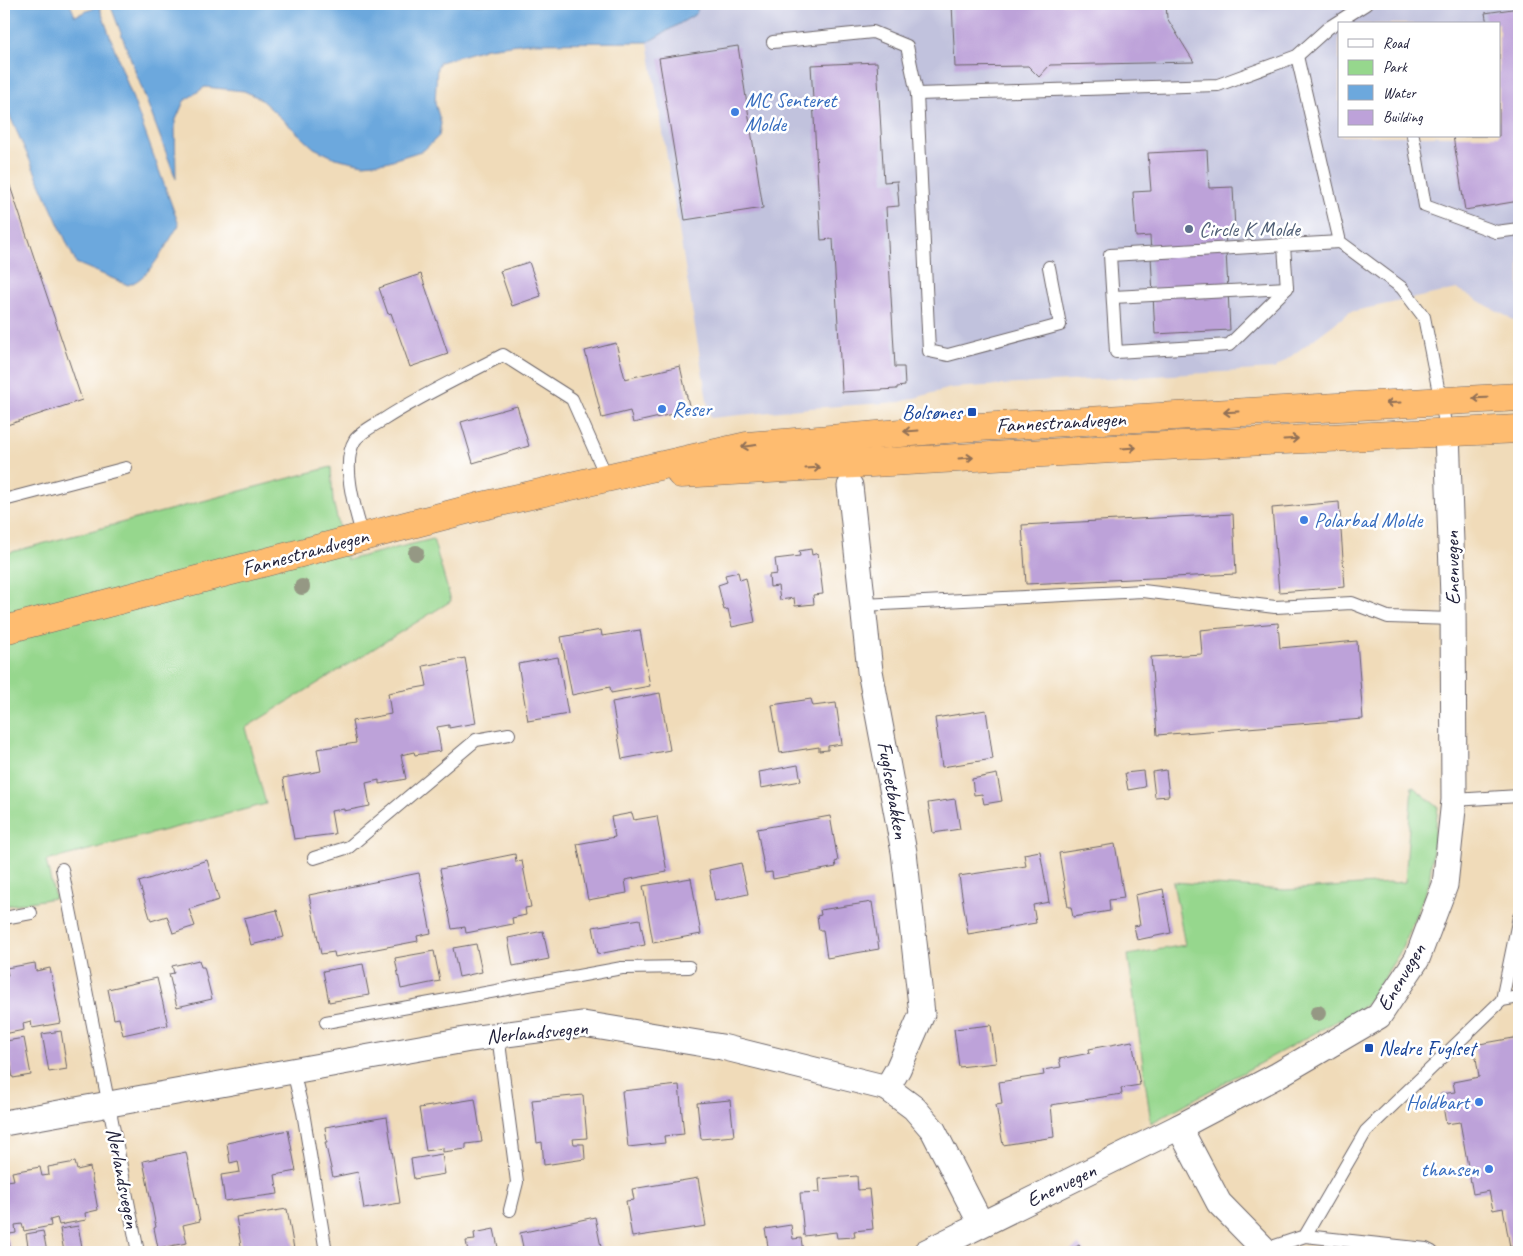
<svg xmlns="http://www.w3.org/2000/svg" width="1523" height="1256" font-family="Caveat,sans-serif">
	<rect width="100%" height="100%" fill="#fff"/>
	<filter id="ink" filterUnits="userSpaceOnUse"><feTurbulence type="fractalNoise" baseFrequency=".02" numOctaves="2"/><feDisplacementMap in="SourceGraphic" scale="10" xChannelSelector="R" yChannelSelector="G"/><feConvolveMatrix kernelMatrix="1 2 1 2 8 2 1 2 1" color-interpolation-filters="sRGB"/></filter>
	<filter id="wash" filterUnits="userSpaceOnUse"><feTurbulence type="fractalNoise" baseFrequency=".0096" numOctaves="4" result="noise"/><feDisplacementMap in="SourceGraphic" scale="20" xChannelSelector="R" yChannelSelector="G"/><feGaussianBlur stdDeviation="1.12" result="paint"/><feColorMatrix in="noise" values="0 0 0 0 0 0 0 0 0 0 0 0 0 0 0 0 0 1.4 0 .05"/><feComposite in="paint" operator="in"/></filter>
	<g filter="url(#wash)">
		<rect width="100%" height="100%" fill="#f0dbb9"/>
		<path fill="#c1c2dd" fill-rule="evenodd" d="M699,4H1519V323L1457,289L1350,312L1274,369L951,388L900,402L810,408L710,418L648,42L696,14ZM1339,24H1499V136H1339Z"/>
		<g fill="#96d78d" stroke="#5c7c64">
			<polygon points="331,467 333,501 347,560 433,539 451,601 245,728 266,804 46,861 55,898 4,906 4,554"/>
			<polygon points="1412,786 1438,807 1429,884 1399,954 1366,1005 1151,1123 1128,955 1185,945 1173,882 1285,890 1405,882"/>
		</g>
		<g fill="#6ca8dd" stroke="#47658c">
			<path d="M4,4H70L75,16L99,6L179,225C166,244 151,278 128,285L76,263L4,103Z"/>
			<polygon points="110,4 699,4 696,14 648,42 527,43 487,48 440,62 437,67 435,103 441,123 439,136 424,150 386,162 363,164 335,158 314,148 259,98 244,91 205,87 184,101 175,122 176,179"/>
		</g>
		<g id="blocks">
			<g fill="#bda2d9">
				<polygon points="952,4 1166,4 1167,18 1194,62 1050,65 1039,77 1028,66 955,67"/>
				<polygon points="1519,8 1519,201 1465,210 1453,136 1499,136 1499,24 1487,24 1485,13"/>
				<polygon points="738,46 763,208 685,220 659,58"/>
				<polygon points="877,62 884,182 897,181 899,206 886,207 895,367 904,367 905,386 897,387 897,389 842,392 833,239 821,240 811,65"/>
				<polygon points="1207,150 1209,188 1233,187 1235,231 1225,231 1230,330 1155,334 1150,236 1136,237 1133,192 1151,191 1148,153"/>
				<polygon points="9,183 82,400 4,426 4,184"/>
				<polygon points="529,262 541,296 512,306 500,271"/>
				<polygon points="421,274 448,354 410,367 391,313 388,314 379,288"/>
				<polygon points="616,343 625,379 680,366 690,410 633,423 630,411 602,418 585,351"/>
				<polygon points="517,406 529,446 473,463 461,422"/>
				<polygon points="1339,502 1345,587 1279,592 1272,508"/>
				<polygon points="1233,514 1236,574 1026,584 1022,525"/>
				<polygon points="811,549 812,555 818,553 823,594 813,595 814,604 795,606 794,598 780,600 778,586 770,587 769,575 777,574 775,559 800,556 799,551"/>
				<polygon points="738,572 740,580 746,578 755,622 732,627 728,609 724,610 718,585 727,582 725,575"/>
				<polygon points="1278,623 1280,648 1357,641 1363,719 1157,735 1151,657 1202,654 1200,630"/>
				<polygon points="601,630 602,636 640,630 650,686 611,693 610,687 572,695 561,637"/>
				<polygon points="558,657 568,714 528,721 518,664"/>
				<polygon points="465,658 476,723 449,728 449,725 437,727 441,751 415,755 414,752 401,755 406,779 379,784 379,780 366,783 370,806 344,811 344,809 331,811 335,834 294,839 283,778 321,771 317,749 356,743 352,721 391,714 388,693 427,686 423,666"/>
				<polygon points="660,693 670,750 622,759 612,702"/>
				<polygon points="811,699 813,706 836,703 842,744 828,746 828,750 819,751 819,747 780,753 772,705"/>
				<polygon points="986,710 993,759 942,767 935,718"/>
				<polygon points="798,765 801,781 761,788 759,772"/>
				<polygon points="1166,770 1169,796 1155,797 1152,772"/>
				<polygon points="1143,771 1145,787 1128,790 1125,773"/>
				<polygon points="997,774 1002,801 984,804 982,794 974,795 972,779"/>
				<polygon points="955,799 960,829 933,833 928,803"/>
				<polygon points="632,813 634,820 657,816 667,872 625,880 627,893 588,900 577,844 615,837 611,817"/>
				<polygon points="830,816 838,861 835,862 836,867 773,879 772,872 765,873 757,829"/>
				<polygon points="1115,844 1124,898 1109,900 1110,911 1073,917 1071,907 1068,907 1059,853"/>
				<polygon points="1040,851 1049,902 1033,905 1036,923 968,934 959,876 1026,866 1024,854"/>
				<polygon points="515,854 516,862 522,861 531,907 525,908 526,915 512,918 513,924 466,933 465,927 452,929 440,869"/>
				<polygon points="207,860 219,900 189,909 195,926 173,933 167,916 151,921 139,882"/>
				<polygon points="741,863 748,894 715,901 709,870"/>
				<polygon points="419,873 431,933 417,936 418,941 335,957 334,952 321,954 309,895"/>
				<polygon points="691,878 701,934 653,943 643,886"/>
				<polygon points="1163,889 1171,933 1137,940 1134,926 1140,925 1135,895"/>
				<polygon points="872,902 879,949 827,958 823,930 819,930 817,916 821,915 820,910"/>
				<polygon points="277,910 284,937 251,945 244,918"/>
				<polygon points="640,919 645,945 598,954 593,927"/>
				<polygon points="543,931 549,959 513,966 508,938"/>
				<polygon points="476,944 482,972 459,977 453,948"/>
				<polygon points="434,951 440,981 401,989 395,958"/>
				<polygon points="199,960 201,967 204,967 212,999 177,1007 169,974 174,973 172,966"/>
				<polygon points="35,963 36,971 50,968 61,1023 32,1028 31,1021 23,1023 24,1030 4,1034 4,977 8,975 6,968"/>
				<polygon points="363,964 369,995 329,1002 323,971"/>
				<polygon points="157,978 168,1025 123,1035 119,1018 114,1019 108,989"/>
				<polygon points="991,1025 996,1063 959,1067 954,1029"/>
				<polygon points="61,1031 67,1069 49,1072 42,1034"/>
				<polygon points="1519,1037 1519,1246 1510,1247 1503,1208 1493,1210 1489,1191 1473,1194 1460,1122 1446,1124 1441,1094 1455,1092 1453,1082 1479,1077 1474,1045"/>
				<polygon points="24,1038 31,1075 13,1078 6,1041"/>
				<polygon points="1132,1041 1140,1085 1121,1088 1122,1094 1051,1105 1054,1137 1003,1145 996,1105 1002,1104 999,1082 1044,1075 1043,1070 1061,1067 1059,1059 1090,1053 1089,1049"/>
				<polygon points="679,1085 684,1134 664,1136 665,1143 628,1147 622,1091"/>
				<polygon points="583,1095 587,1138 573,1139 574,1144 584,1144 585,1159 544,1165 542,1142 537,1143 532,1100"/>
				<polygon points="475,1099 482,1142 466,1144 466,1149 443,1152 443,1148 426,1151 419,1108"/>
				<polygon points="730,1100 734,1136 701,1139 697,1103"/>
				<polygon points="387,1117 400,1203 364,1209 358,1172 333,1177 325,1142 327,1142 325,1127"/>
				<polygon points="288,1130 296,1171 275,1175 278,1194 225,1201 221,1175 240,1172 238,1161 230,1163 227,1143"/>
				<polygon points="186,1152 200,1221 183,1225 187,1243 158,1248 154,1228 156,1227 143,1161"/>
				<polygon points="442,1154 445,1174 414,1179 411,1159"/>
				<polygon points="75,1162 77,1170 90,1167 98,1210 85,1213 86,1220 59,1225 57,1218 50,1220 51,1226 24,1231 22,1224 15,1225 16,1233 4,1235 4,1174 6,1174 7,1181 14,1180 12,1172 40,1167 42,1176 49,1175 48,1167"/>
				<polygon points="857,1176 858,1190 869,1189 873,1229 854,1231 855,1237 837,1238 836,1232 804,1236 800,1193 820,1192 819,1179"/>
				<polygon points="698,1178 706,1226 632,1237 626,1201 634,1200 632,1189"/>
				<polygon points="287,1209 294,1249 273,1252 242,1252 236,1217"/>
				<polygon points="595,1217 602,1252 524,1252 520,1233"/>
				<polygon points="791,1225 793,1239 801,1238 803,1252 769,1252 765,1229"/>
				<polygon points="78,1226 83,1252 64,1252 60,1229"/>
				<polygon points="494,1229 499,1252 468,1252 466,1241 475,1240 474,1233"/>
				<polygon points="43,1231 47,1252 29,1252 26,1234"/>
				<polygon points="8,1238 11,1252 4,1252 4,1239"/>
				<polygon points="1079,1245 1084,1252 1068,1252"/>
			</g>
		</g>
	</g>
	<g filter="url(#ink)">
		<use href="#blocks" fill-opacity="0" stroke="#6a6367" stroke-width="1"/>
		<g fill="none" stroke-linecap="round" stroke-linejoin="round">
			<defs>
				<g id="lane">
					<polyline points="773,42 873,32 907,46 917,94 929,351 948,355 1060,325 1049,267"/>
					<polyline points="1297,56 1340,242 1402,288 1424,317 1447,433"/>
					<polyline points="917,94 1218,85 1297,56 1328,28 1366,4"/>
					<polyline points="1413,136 1425,206 1496,232 1519,229"/>
					<polyline points="1284,246 1287,288 1229,345 1116,352 1110,255 1340,242"/>
					<polyline points="1113,297 1287,288"/>
					<polyline points="4,500 126,468"/>
					<path d="M363,537C356,513 340,463 355,440C361,432 374,425 383,420C421,395 463,376 503,355L572,399L607,478"/>
					<polyline points="863,605 1143,591 1275,607 1352,603 1388,617 1453,619"/>
					<polyline points="1454,800 1519,796"/>
					<polyline points="314,858 349,847 476,740 509,734"/>
					<polyline points="62,869 138,1252"/>
					<polyline points="4,918 31,913"/>
					<polyline points="1502,1000 1519,917"/>
					<polyline points="326,1022 622,968 689,967"/>
					<polyline points="498,1035 517,1182 510,1210"/>
					<polyline points="293,1071 303,1112 326,1252"/>
					<polyline points="1305,1236 1366,1131 1502,1000 1519,997"/>
					<polyline points="1263,1250 1305,1236 1426,1249 1432,1252"/>
				</g>
				<g id="street">
					<polyline points="850,486 870,671 904,852 922,1014 898,1069 887,1088"/>
					<polyline points="4,1123 470,1039 583,1024 722,1047 887,1088 914,1108 933,1130 981,1224"/>
					<polyline points="1179,1127 1219,1203 1267,1252"/>
					<polyline points="926,1252 1179,1127 1278,1075 1379,1016 1417,959 1445,885 1454,800 1453,597 1447,433"/>
				</g>
				<g id="highway">
					<polyline points="681,474 1181,445 1519,429"/>
					<polyline points="4,630 478,507 747,446 959,428 1519,397"/>
				</g>
			</defs>
			<use href="#lane" stroke="#6a6367" stroke-width="14"/>
			<use href="#street" stroke="#6a6367" stroke-width="27"/>
			<use href="#highway" stroke="#6a6367" stroke-width="29"/>
			<use href="#lane" stroke="#fff" stroke-width="12"/>
			<use href="#street" stroke="#fff" stroke-width="25"/>
			<use href="#highway" stroke="#febc70" stroke-width="28"/>
		</g>
		<g fill="#959884">
			<circle cx="416" cy="553" r="8"/>
			<circle cx="302" cy="587" r="8"/>
			<circle cx="1318" cy="1013" r="8"/>
		</g>
		<defs><path id="oneway-shaft" d="M-6 0H5M1.5-3L5.5 0L1.5 3" fill="none" stroke-width="1.6" stroke-linecap="round" stroke-linejoin="round" transform="scale(1.25)"/></defs>
		<g stroke="#906f56">
			<use href="#oneway-shaft" transform="translate(1480 398) rotate(178)"/>
			<use href="#oneway-shaft" transform="translate(1393 403) rotate(177)"/>
			<use href="#oneway-shaft" transform="translate(1231 412) rotate(177)"/>
			<use href="#oneway-shaft" transform="translate(911 431) rotate(176)"/>
			<use href="#oneway-shaft" transform="translate(1291 439) rotate(-3)"/>
			<use href="#oneway-shaft" transform="translate(749 446) rotate(172)"/>
			<use href="#oneway-shaft" transform="translate(1129 448) rotate(-4)"/>
			<use href="#oneway-shaft" transform="translate(966 458) rotate(-4)"/>
			<use href="#oneway-shaft" transform="translate(813 468) rotate(-3)"/>
		</g>
	</g>
	<g fill="#3f7fe0" stroke="#fff" stroke-width="2">
		<circle cx="735" cy="112" r="5"/>
		<circle cx="662" cy="409" r="5"/>
		<circle cx="1304" cy="520" r="5"/>
		<circle cx="1479" cy="1102" r="5"/>
		<circle cx="1489" cy="1169" r="5"/>
	</g>
	<circle fill="#5c6f8a" stroke="#fff" stroke-width="2" cx="1189" cy="229" r="5"/>
	<g fill="#1a4fb4" stroke="#fff" stroke-width="2">
		<rect x="967" y="407" width="10" height="10" rx="2.5"/>
		<rect x="1364" y="1043" width="10" height="10" rx="2.5"/>
	</g>
	<g text-anchor="middle" dominant-baseline="central" stroke-width="5" stroke-linejoin="round" paint-order="stroke">
		<g font-size="21" fill="#366cbe" stroke="#fff" text-anchor="start">
			<text x="745" y="100">MC Senteret<tspan x="745" dy="24">Molde</tspan></text>
			<text x="672" y="409">Reser</text>
			<text x="1314" y="520">Polarbad Molde</text>
			<text x="1469" y="1102" text-anchor="end">Holdbart</text>
			<text x="1479" y="1169" text-anchor="end">thansen</text>
		</g>
		<g font-size="21" fill="#4e5e75" stroke="#fff" text-anchor="start">
			<text x="1199" y="229">Circle K Molde</text>
		</g>
		<g font-size="21" fill="#164399" stroke="#fff" text-anchor="end">
			<text x="962" y="412">Bolsønes</text>
			<text x="1379" y="1048" text-anchor="start">Nedre Fuglset</text>
		</g>
		<g font-size="21" fill="#22223b" stroke="#fff">
			<text transform="translate(1061 422) rotate(-3)">Fannestrandvegen</text>
			<text transform="translate(305 552) rotate(-15)">Fannestrandvegen</text>
			<text transform="translate(1452 568) rotate(-91)">Enenvegen</text>
			<text transform="translate(893 790) rotate(80)">Fuglsetbakken</text>
			<text transform="translate(1401 977) rotate(-59)">Enenvegen</text>
			<text transform="translate(537 1032) rotate(-5)">Nerlandsvegen</text>
			<text transform="translate(123 1178) rotate(79)">Nerlandsvegen</text>
			<text transform="translate(1061 1185) rotate(-26)">Enenvegen</text>
		</g>
	</g>
	<rect width="1523" height="1256" fill="none" stroke="#fff" stroke-width="20"/>
	<rect x="1338" y="22" width="162" height="115" fill="#ffffff" stroke="#a7a7b1"/>
	<rect x="1348" y="39" width="25" height="8" fill="#ffffff" stroke="#a7a7b1"/>
	<text x="1383" y="48" font-size="15" fill="#22223b">Road</text>
	<rect x="1348" y="60" width="25" height="15" fill="#96d78d" stroke="#a7a7b1"/>
	<text x="1383" y="72" font-size="15" fill="#22223b">Park</text>
	<rect x="1348" y="85" width="25" height="15" fill="#6ca8dd" stroke="#a7a7b1"/>
	<text x="1383" y="98" font-size="15" fill="#22223b">Water</text>
	<rect x="1348" y="110" width="25" height="15" fill="#bda2d9" stroke="#a7a7b1"/>
	<text x="1383" y="122" font-size="15" fill="#22223b">Building</text>
</svg>
